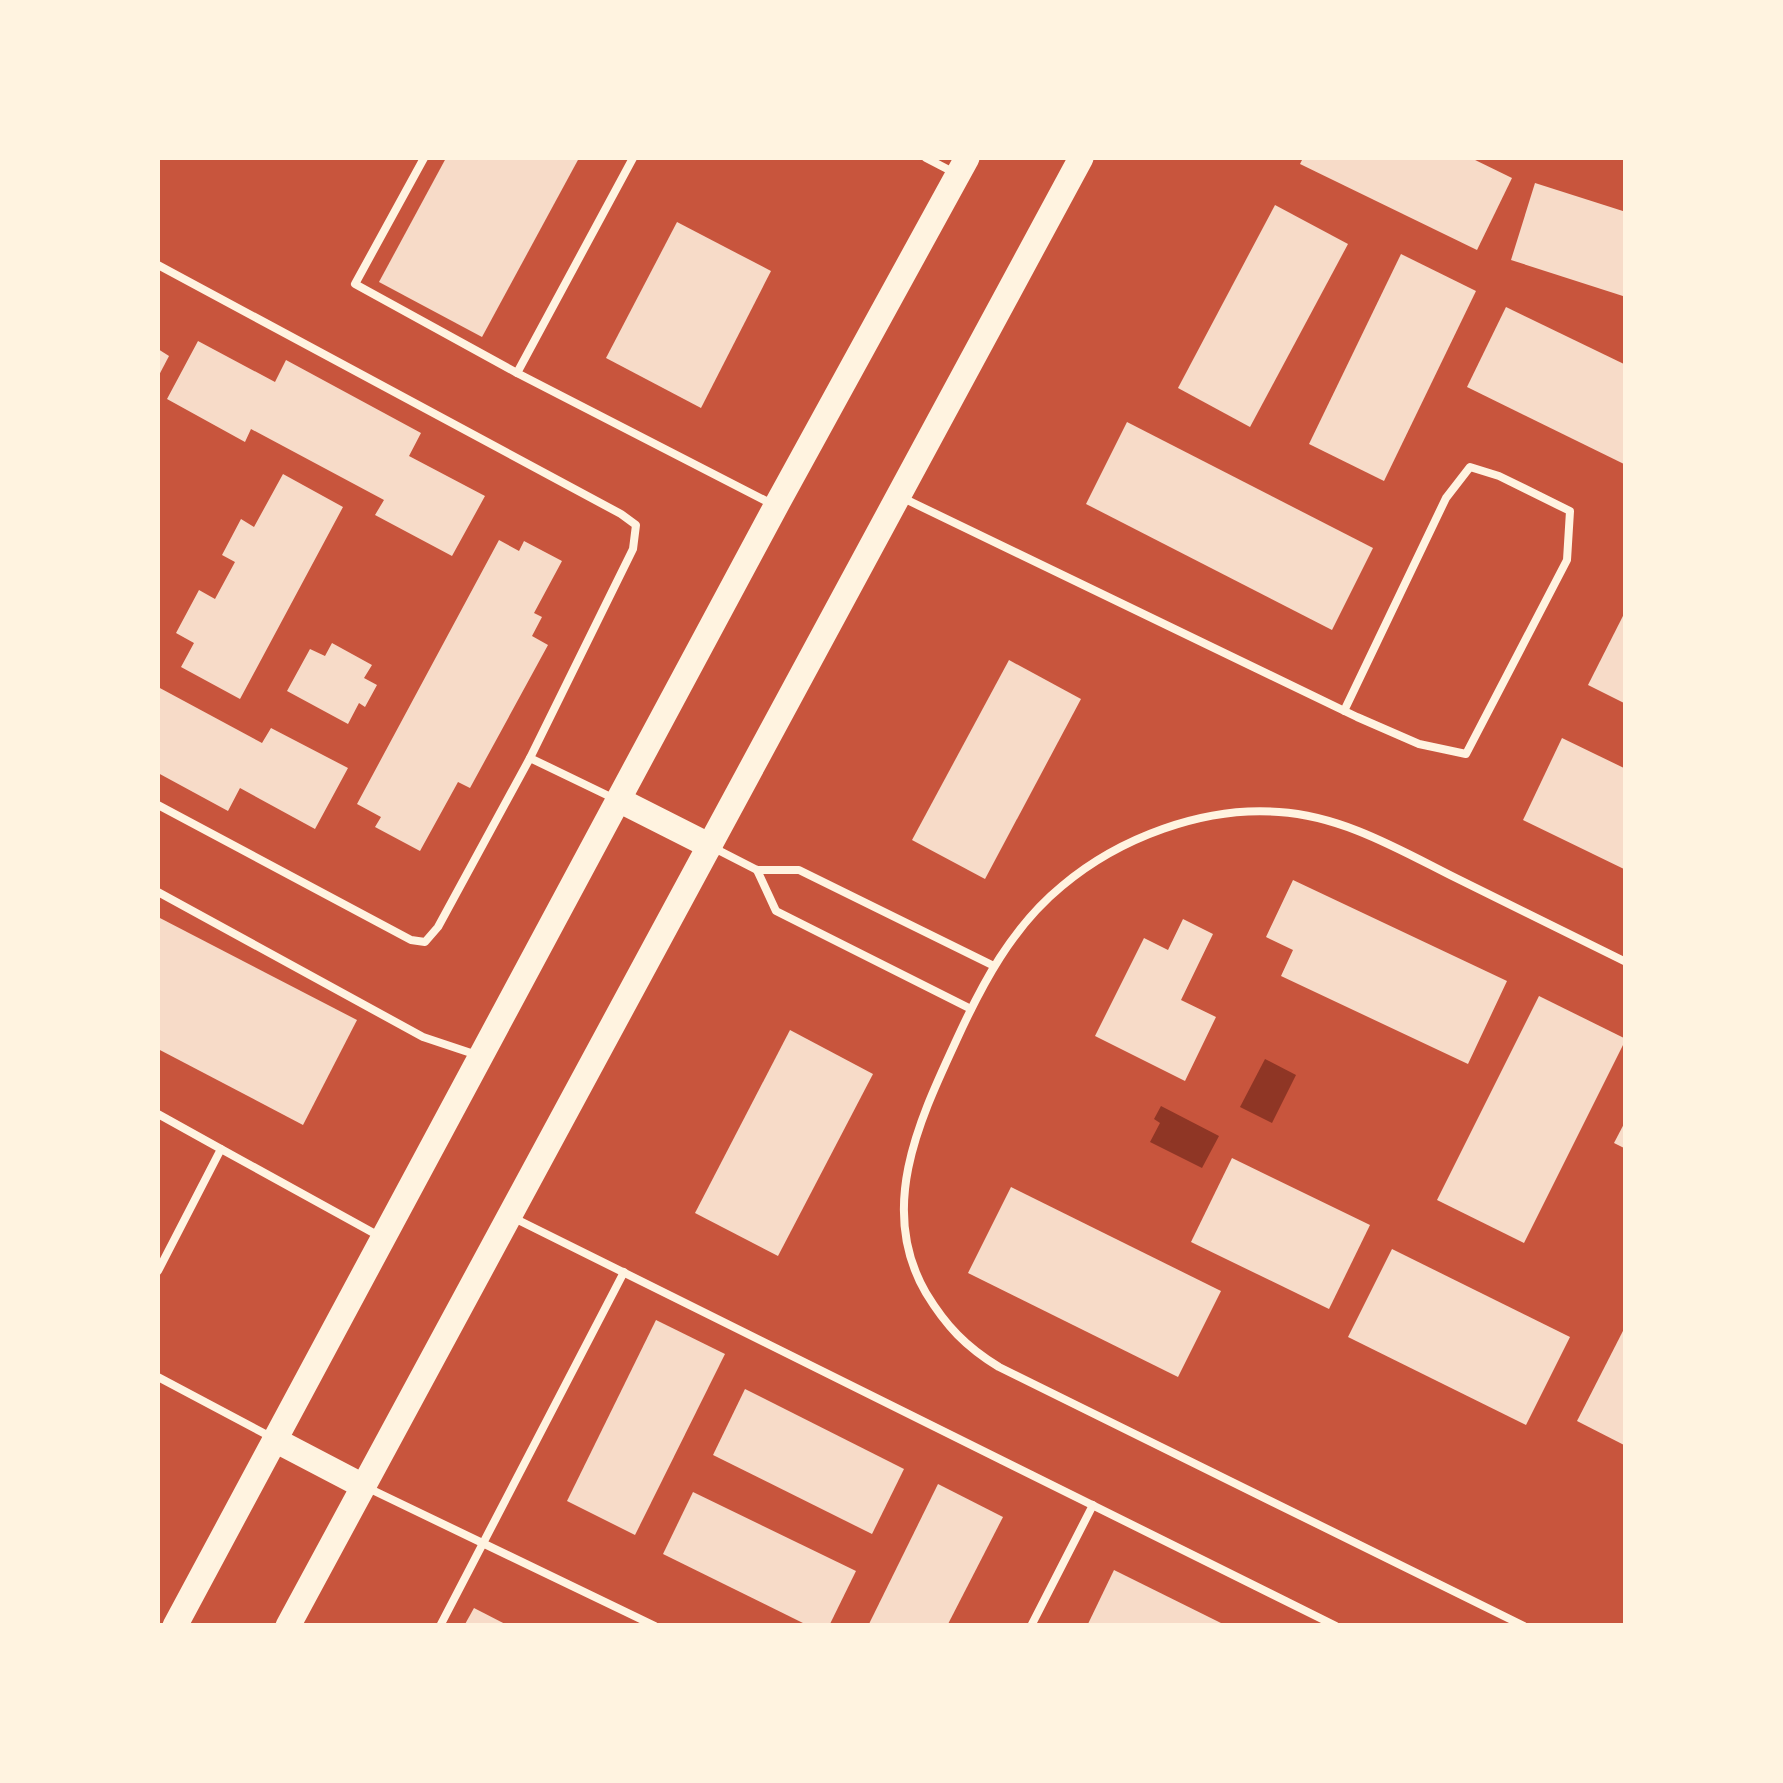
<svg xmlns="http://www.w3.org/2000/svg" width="1783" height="1783" font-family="Inter,sans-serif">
	<rect width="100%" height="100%" fill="#c8553d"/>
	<g fill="#8f3625">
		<polygon points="1265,1059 1296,1075 1272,1123 1240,1107"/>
		<polygon points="1161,1106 1219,1136 1202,1168 1150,1142 1160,1123 1154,1119"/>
	</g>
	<g fill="#f7dbc8">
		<polygon points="446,158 579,158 482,337 379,282"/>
		<polygon points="1303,158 1471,158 1512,178 1477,250 1300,164"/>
		<polygon points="1535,183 1626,212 1626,297 1511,260"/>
		<polygon points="1275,205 1348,244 1250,427 1178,388"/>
		<polygon points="677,222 771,271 701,408 606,358"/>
		<polygon points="1401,254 1476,291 1384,481 1309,444"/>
		<polygon points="1506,307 1626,365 1626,465 1467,387"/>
		<polygon points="198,341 275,382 286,360 421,433 409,456 485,496 452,556 375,515 384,500 251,429 245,442 167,399"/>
		<polygon points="158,349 169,356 158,377"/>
		<polygon points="1127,422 1373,548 1332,630 1086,504"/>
		<polygon points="283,474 343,507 240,699 181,667 194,643 176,633 199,590 215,599 235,562 222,555 241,519 254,527"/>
		<polygon points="499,540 519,551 524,541 562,561 534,613 542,617 532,636 548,645 470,788 458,782 420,851 375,827 381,817 357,804"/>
		<polygon points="1626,610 1626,704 1588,685"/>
		<polygon points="332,643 372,665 364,678 377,685 365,707 359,703 348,724 287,691 310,649 325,656"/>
		<polygon points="1009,660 1081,699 985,879 912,840"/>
		<polygon points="158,687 262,743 271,728 348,768 315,829 240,788 228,811 158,773"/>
		<polygon points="1562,738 1626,769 1626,870 1523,820"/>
		<polygon points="1293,880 1507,981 1468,1064 1281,976 1293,950 1266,937"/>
		<polygon points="158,917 357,1020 303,1125 158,1049"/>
		<polygon points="1183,919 1213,934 1181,1000 1216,1017 1185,1081 1095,1036 1144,938 1168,950"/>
		<polygon points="1539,996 1626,1039 1524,1243 1437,1200"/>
		<polygon points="790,1030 873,1074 778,1256 695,1213"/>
		<polygon points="1626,1120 1626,1149 1614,1143"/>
		<polygon points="1232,1158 1370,1225 1329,1309 1191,1242"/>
		<polygon points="1011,1187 1221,1291 1178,1377 968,1273"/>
		<polygon points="1392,1249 1570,1337 1526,1425 1348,1337"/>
		<polygon points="656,1320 725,1354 635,1535 567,1501"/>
		<polygon points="1626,1325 1626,1446 1577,1421"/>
		<polygon points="745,1389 904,1469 872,1534 713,1455"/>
		<polygon points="938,1484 1003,1517 947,1626 868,1626"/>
		<polygon points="693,1492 856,1571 829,1626 809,1626 663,1554"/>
		<polygon points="1114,1570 1227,1626 1087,1626"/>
		<polygon points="474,1608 509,1626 464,1626"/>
	</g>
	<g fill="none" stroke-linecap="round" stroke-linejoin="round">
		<g stroke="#fff3e0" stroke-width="8">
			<polyline points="424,158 355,284 517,373"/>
			<polyline points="633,158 517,373 772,504"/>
			<polyline points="926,158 953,172"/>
			<polyline points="158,265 621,514 636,525 633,549 530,758"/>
			<polyline points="903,498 1357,717 1419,744 1466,754 1567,560 1570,511 1499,476 1470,467 1446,498 1344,711"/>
			<polyline points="158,805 411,940 425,942 438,927 530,758 615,799"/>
			<polyline points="716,849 757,870 799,870 994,966"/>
			<polyline points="757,870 776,911 971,1009"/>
			<polyline points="158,892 423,1037 477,1055"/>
			<polyline points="158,1114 221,1149 158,1271"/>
			<polyline points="221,1149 379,1236"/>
			<polyline points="516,1219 1336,1626"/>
			<polyline points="158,1377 271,1437"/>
			<polyline points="366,1487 655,1626"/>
			<polyline points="440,1626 624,1272"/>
			<polyline points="1031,1626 1093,1505"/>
			<path d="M1524,1626L999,1367C966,1347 946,1326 926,1293C877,1209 919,1121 956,1041C982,984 1012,927 1062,886C1119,838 1203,806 1279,812C1343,816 1400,850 1456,878C1512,906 1569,934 1626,962"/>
		</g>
		<g stroke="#fff3e0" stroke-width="25">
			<polyline points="619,800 710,846"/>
			<polyline points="275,1440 363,1486"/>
			<polyline points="175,1626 776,506 967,158"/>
			<polyline points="288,1626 1081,158"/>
		</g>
	</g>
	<rect width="1783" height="1783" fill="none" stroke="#fff3e0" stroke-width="320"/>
</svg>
